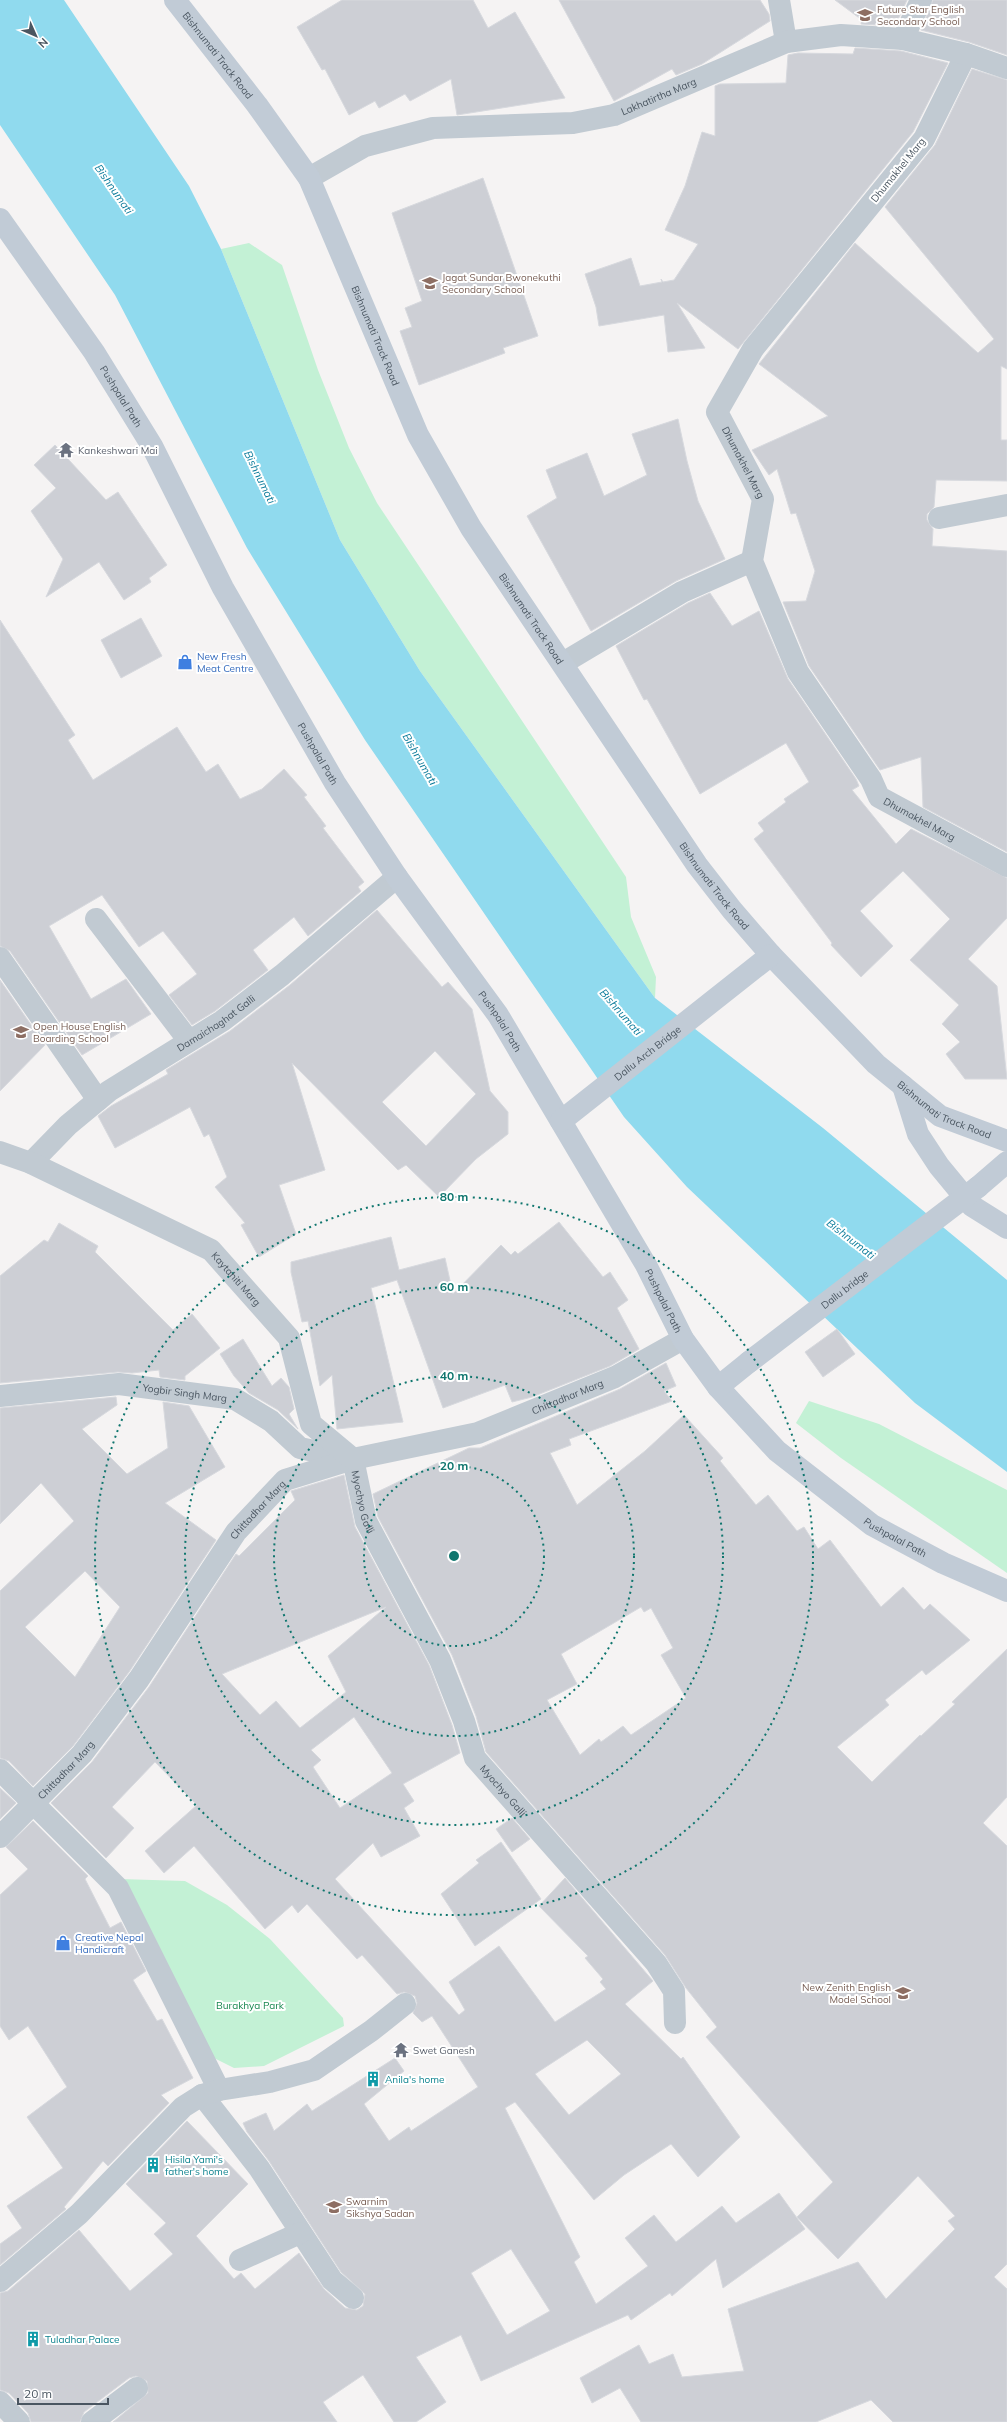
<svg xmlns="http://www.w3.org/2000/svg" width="1007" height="2422" font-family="Mulish,sans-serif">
	<rect width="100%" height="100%" fill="#f5f3f3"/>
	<g fill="#c3f1d5">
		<polygon points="249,243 282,265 318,370 349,448 377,503 626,877 631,917 656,977 655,998 420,671 340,540 221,249"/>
		<polygon points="809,1401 879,1424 1007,1490 1007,1573 841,1458 796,1423"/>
		<polygon points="120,1879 185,1881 227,1905 270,1939 343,2018 344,2026 264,2066 234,2068 210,2056"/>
	</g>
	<polygon fill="#90daee" points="0,0 64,0 189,186 221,249 340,540 420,671 655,998 823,1128 1007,1280 1007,1472 915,1403 687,1187 624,1117 365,740 247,548 115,295 0,125"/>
	<g fill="#cdcfd5" stroke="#d7d9de" fill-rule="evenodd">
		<polygon points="342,0 473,0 488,28 515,12 565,98 457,115 451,79 410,101 405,94 379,108 375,101 349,115 325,69 322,70 297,27"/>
		<polygon points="559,0 760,0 769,14 770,21 702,64 676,75 672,69 614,101"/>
		<polygon points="835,0 907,0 895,26 861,24 862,20"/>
		<polygon points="933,0 1007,0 1007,55 969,42 921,30"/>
		<polygon points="855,48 901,51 948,63 913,132 738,349 677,303 705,348 668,352 664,315 599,326 596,307 585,274 631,258 640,286 662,282 661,279 663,282 674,280 698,244 665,230 685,186 702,132 715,136 715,86 720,84 786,83 788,55 798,53 853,54"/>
		<polygon points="972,69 1007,80 1007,369 1001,366 1001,440 1007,440 1007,481 936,480 934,507 927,514 927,520 933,529 932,546 1007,551 1007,852 923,807 921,757 880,770 809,666 783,602 806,601 815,571 796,513 791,514 777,469 769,475 752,450 828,416 759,364 855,243 978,353 994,339 885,207 935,145"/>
		<polygon points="483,178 538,336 503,348 505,353 419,385 400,331 412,327 405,308 422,301 392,213"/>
		<polygon points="678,419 687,461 698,501 725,559 676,581 591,631 527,516 557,498 546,470 587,453 604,496 647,475 632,434"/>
		<polygon points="55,445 106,500 118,492 167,565 149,578 151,582 124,600 99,562 46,597 63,559 31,511 56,488 34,465"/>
		<polygon points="710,593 732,626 759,611 788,679 856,779 859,786 852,790 896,844 911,829 1007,878 1007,918 968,959 997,986 1007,1079 965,1079 946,1054 960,1042 942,1024 959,1005 910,960 950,919 903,871 860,911 893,946 861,977 831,945 832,943 754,839 764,831 758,823 786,802 784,799 809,782 786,743 700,794 647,699 644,700 616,646 688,603"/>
		<polygon points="141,618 162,656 121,678 101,640"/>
		<polygon points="0,620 75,735 68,740 93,780 177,727 206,772 218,764 240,799 262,789 284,769 307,795 304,797 326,826 323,828 364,882 358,887 361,891 308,936 294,917 253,950 268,970 215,1011 192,1025 169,995 197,974 163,931 139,947 102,895 49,926 91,999 126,979 151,1014 82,1055 10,951 0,946"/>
		<path d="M377,910L442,987L448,982L472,1009L490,1091L508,1112V1134L476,1159L439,1197L406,1165L398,1170L292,1063L325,1170L279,1185L296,1234L259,1257L241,1225L245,1223L215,1187L227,1177L209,1134L204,1137L190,1107L115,1148L98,1116L111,1106L168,1074L166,1070L230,1031L290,985ZM435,1051L476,1094L426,1146L382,1102Z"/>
		<polygon points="0,980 45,1045 0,1091"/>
		<polygon points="559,1222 603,1277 610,1272 628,1300 617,1308 639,1349 610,1366 532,1397 512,1402 505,1385 443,1408 397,1280 371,1288 403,1422 337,1429 332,1375 320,1386 308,1321 302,1322 291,1272 291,1262 391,1237 399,1270 445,1258 453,1294 501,1245 511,1255 515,1251 518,1254"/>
		<polygon points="59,1223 98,1246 95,1252 173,1330 192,1314 220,1348 185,1376 185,1380 160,1377 159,1370 132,1373 118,1372 0,1383 0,1276 44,1240 48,1242"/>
		<polygon points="837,1329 855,1354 823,1377 805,1352"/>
		<polygon points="243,1339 272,1386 281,1378 289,1387 294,1409 289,1414 298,1429 278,1410 249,1393 234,1376 220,1354"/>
		<path d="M666,1363L676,1386L664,1391L672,1401L569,1439L571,1445L550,1453L577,1505L645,1451L684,1415L723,1458L720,1461L756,1505L768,1495L797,1531L804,1527L818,1549L830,1540L881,1607L903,1587L924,1610L930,1604L970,1640L926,1675L922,1670L885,1700L889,1705L837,1747L872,1782L920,1735L921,1736L955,1704L952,1702L1007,1649V1797L983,1823L1007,1846V2264L994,2277L1007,2289V2422H893L871,2400L816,2422H641L620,2388L592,2403L580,2378L639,2345L649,2364L673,2354L682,2377L744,2371L728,2309L858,2262L886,2299L955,2229L948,2221L955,2216L918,2176L838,2259L797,2217L833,2182L706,2037L717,2027L686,1988L665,1955L486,1752L476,1716L452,1655L378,1517L373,1494L469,1448H480L620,1389ZM641,1607L644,1612L651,1608L673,1648L661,1655L686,1698L631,1735L623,1726L601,1742L599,1739L580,1755L547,1700L577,1684L561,1654Z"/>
		<path d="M116,1397L117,1405L82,1429L127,1474L168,1448L163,1402L189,1406L225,1467L165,1503L216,1540L129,1672L73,1746L33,1786L9,1761L0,1758V1591L74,1521L41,1483L0,1524V1408ZM85,1571L120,1607L75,1677L25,1627Z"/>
		<path d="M344,1475L355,1527L429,1665L452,1725L460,1753L403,1784L414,1801L404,1808L420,1836L381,1857L373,1843L335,1879L459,2015L465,2010L449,1982L499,1946L555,2022L606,1989L600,1982L603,1979L585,1958L588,1956L539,1906L565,1878L653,1981L625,2004L681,2059L683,2057L740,2137L698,2177L671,2144L624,2175L594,2200L515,2102L505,2108L580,2257L574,2262L596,2304L648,2266L625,2238L654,2215L676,2242L722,2206L736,2223L779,2193L805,2229L723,2288L716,2259L672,2296L670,2293L631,2320L628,2315L481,2381L461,2335L416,2357L446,2402L416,2422H394L363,2375L323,2402L337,2422H113L148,2393L147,2381L136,2376L129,2378L84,2412L80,2422H31L28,2413L9,2393L0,2390V2293L8,2291L79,2230L130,2291L173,2254L154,2234L166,2223L126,2184L187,2121L248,2184L196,2236L234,2279L241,2273L255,2289L299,2253L324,2289L345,2308L357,2310L363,2306L365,2294L341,2272L269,2161L247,2132L243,2123L266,2113L274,2131L307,2104L312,2111L395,2058L404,2071L364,2104L389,2141L409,2127L411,2131L478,2087L432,2016L422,2022L413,2013L417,2003L415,1996L404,1992L397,1994L362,1955L357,1959L307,1904L298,1913L292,1905L265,1929L194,1846L164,1873L145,1851L197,1805L155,1762L112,1807L134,1828L106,1858L51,1803L92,1762L149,1687L236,1554L239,1556L295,1500L291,1491ZM386,1607L328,1656L346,1692L300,1728L276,1701L260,1715L222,1674ZM354,1717L392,1773L340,1808L313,1767L321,1760L311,1750ZM587,2040L621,2074L569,2115L535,2074ZM511,2249L550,2311L507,2335L471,2273Z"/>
		<polygon points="0,1788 16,1803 0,1819"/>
		<polygon points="512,1818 530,1839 512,1852 496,1829"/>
		<polygon points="33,1821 88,1876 85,1879 110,1928 121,1922 146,1971 133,1980 157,2021 162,2019 193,2078 161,2095 169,2103 108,2166 103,2161 64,2207 66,2209 0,2265 0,2244 22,2228 7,2206 63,2168 27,2117 67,2087 28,2026 9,2040 0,2026 0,1895 28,1869 6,1847"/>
		<polygon points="501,1842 541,1899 475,1946 441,1894 479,1863 476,1860"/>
	</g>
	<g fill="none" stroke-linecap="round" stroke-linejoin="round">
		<g stroke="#c1cad2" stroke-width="22">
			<polyline points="779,0 786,42"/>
			<polyline points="903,39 921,0"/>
			<path id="s1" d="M966,54L924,139L753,349L717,412L763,499L752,561L798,672L871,779L879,797L1007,866"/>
			<polyline points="939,518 1007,505"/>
			<polyline points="563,663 682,592 752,561"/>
			<polyline points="96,919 189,1041"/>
			<polyline points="0,958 98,1100"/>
			<path id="s2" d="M31,1163L68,1125L109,1091L222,1021L282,975L397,877"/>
			<path id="s3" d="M0,1396L119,1384L235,1399L271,1421L300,1448L351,1459"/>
			<path id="s4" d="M353,1459L366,1521L440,1660L464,1721L475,1758L656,1963L674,1991L675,2023"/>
			<polyline points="0,1770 118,1888 219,2090"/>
			<path id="s5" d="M0,1837L82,1754L139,1679L236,1532L285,1480L353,1459"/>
			<polyline points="202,2095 259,2168 332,2280 353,2298"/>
			<polyline points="240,2260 300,2233"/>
			<polyline points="0,2281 79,2214 183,2107 202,2095 219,2090 270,2082 314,2070 371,2031 405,2004"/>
			<polyline points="0,2402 19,2422"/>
			<polyline points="92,2422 137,2388"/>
		</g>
		<g stroke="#c1cad2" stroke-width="22">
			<path id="s6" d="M309,178L365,146L433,128L573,123L614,115L786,42L841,35L903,39L966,54L1007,68"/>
			<path id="s7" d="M0,1152L31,1163L211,1250L289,1338L311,1424L353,1459L478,1433L615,1377L683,1339"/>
		</g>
		<g stroke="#c1cbd6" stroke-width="22">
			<path id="s8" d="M175,0L257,105L309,178L418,435L471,528L697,865L732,910L771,955L876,1064L940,1116L1007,1141"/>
			<path id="s9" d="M0,219L94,352L152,446L223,588L335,783L397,877L498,1015L646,1265L683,1339L718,1387L777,1451L872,1525L943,1563L1007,1591"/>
			<polyline points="903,1086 918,1134 939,1166 972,1206 1007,1228"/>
			<path id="s10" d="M561,1121L771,955"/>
			<polyline points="978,1187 1007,1162"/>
			<polyline points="718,1387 749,1362"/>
		</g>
		<path stroke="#c1cbd6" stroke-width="22" id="s11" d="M749,1362L978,1187"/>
	</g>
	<g fill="none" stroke="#0f766e" stroke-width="2" stroke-dasharray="2 4">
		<circle cx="454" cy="1556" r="90"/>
		<circle cx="454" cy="1556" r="180"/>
		<circle cx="454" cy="1556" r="269"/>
		<circle cx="454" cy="1556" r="359"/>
	</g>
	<defs>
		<symbol id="school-bare" viewBox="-9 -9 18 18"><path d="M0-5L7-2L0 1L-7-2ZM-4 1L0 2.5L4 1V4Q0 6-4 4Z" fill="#8d6e63" stroke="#fff" stroke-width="2.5" paint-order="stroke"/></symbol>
		<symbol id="temple-bare" viewBox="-9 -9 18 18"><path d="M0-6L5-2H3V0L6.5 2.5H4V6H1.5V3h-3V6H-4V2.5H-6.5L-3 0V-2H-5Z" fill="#6b7280" stroke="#fff" stroke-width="2.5" paint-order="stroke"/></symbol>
		<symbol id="shop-bare" viewBox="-9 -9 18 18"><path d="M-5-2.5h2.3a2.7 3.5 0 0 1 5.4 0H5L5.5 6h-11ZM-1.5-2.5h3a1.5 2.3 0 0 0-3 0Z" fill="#3f7fe0" stroke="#fff" stroke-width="2.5" paint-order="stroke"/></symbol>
		<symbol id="building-bare" viewBox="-9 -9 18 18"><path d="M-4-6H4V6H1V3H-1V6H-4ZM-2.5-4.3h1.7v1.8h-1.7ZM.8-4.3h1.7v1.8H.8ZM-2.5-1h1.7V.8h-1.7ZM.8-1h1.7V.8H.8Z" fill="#0f9aa8" stroke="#fff" stroke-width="2.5" paint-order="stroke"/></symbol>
	</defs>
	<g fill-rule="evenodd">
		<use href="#school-bare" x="854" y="4" width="22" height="22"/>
		<use href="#school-bare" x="419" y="272" width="22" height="22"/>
		<use href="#temple-bare" x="55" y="439" width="22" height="22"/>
		<use href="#shop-bare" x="174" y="651" width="22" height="22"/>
		<use href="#school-bare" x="10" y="1021" width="22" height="22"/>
		<use href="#shop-bare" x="52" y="1932" width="22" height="22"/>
		<use href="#school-bare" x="892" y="1982" width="22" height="22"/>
		<use href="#temple-bare" x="390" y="2039" width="22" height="22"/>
		<use href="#building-bare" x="362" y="2068" width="22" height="22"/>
		<use href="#building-bare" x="142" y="2154" width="22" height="22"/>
		<use href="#school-bare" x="323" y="2196" width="22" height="22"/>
		<use href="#building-bare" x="22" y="2328" width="22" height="22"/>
	</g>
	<g text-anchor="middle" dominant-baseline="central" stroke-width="4" stroke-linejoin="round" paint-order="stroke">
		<g font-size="10" fill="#785e54" stroke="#fff" text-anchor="start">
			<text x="877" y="9">Future Star English<tspan x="877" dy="12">Secondary School</tspan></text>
			<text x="442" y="277">Jagat Sundar Bwonekuthi<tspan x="442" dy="12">Secondary School</tspan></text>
			<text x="33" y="1026">Open House English<tspan x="33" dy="12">Boarding School</tspan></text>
			<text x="891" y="1987" text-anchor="end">New Zenith English<tspan x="891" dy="12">Model School</tspan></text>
			<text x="346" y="2201">Swarnim<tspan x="346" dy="12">Sikshya Sadan</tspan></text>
		</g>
		<g font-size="10" fill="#4a5661" stroke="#fff">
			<text stroke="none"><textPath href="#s8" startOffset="70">Bishnumati Track Road</textPath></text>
			<text stroke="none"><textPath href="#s6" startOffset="365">Lakhatirtha Marg</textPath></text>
			<text transform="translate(898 170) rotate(-51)">Dhumakhel Marg</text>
			<text stroke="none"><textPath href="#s8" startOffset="394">Bishnumati Track Road</textPath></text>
			<text stroke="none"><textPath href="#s9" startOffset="215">Pushpalal Path</textPath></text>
			<text stroke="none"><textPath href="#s1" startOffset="495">Dhumakhel Marg</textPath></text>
			<text stroke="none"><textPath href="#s8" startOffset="718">Bishnumati Track Road</textPath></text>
			<text stroke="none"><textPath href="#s9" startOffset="623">Pushpalal Path</textPath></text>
			<text stroke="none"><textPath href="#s1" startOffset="915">Dhumakhel Marg</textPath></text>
			<text stroke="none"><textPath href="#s8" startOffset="1042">Bishnumati Track Road</textPath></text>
			<text stroke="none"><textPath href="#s9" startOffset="947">Pushpalal Path</textPath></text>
			<text stroke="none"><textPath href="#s2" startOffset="233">Damaichaghat Galli</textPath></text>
			<text stroke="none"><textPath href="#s10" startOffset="110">Dallu Arch Bridge</textPath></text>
			<text stroke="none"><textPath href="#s8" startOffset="1366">Bishnumati Track Road</textPath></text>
			<text stroke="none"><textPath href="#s7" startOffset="271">Kaytahiti Marg</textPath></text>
			<text stroke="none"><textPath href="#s11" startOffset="120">Dallu bridge</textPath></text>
			<text stroke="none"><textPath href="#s9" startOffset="1271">Pushpalal Path</textPath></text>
			<text stroke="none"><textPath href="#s3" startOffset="186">Yogbir Singh Marg</textPath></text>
			<text stroke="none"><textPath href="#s7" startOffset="718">Chittadhar Marg</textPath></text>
			<text stroke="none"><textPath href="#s4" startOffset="44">Myochyo Galli</textPath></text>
			<text stroke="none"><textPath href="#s5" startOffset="418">Chittadhar Marg</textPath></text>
			<text stroke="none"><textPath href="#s9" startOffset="1607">Pushpalal Path</textPath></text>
			<text stroke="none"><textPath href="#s5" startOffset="94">Chittadhar Marg</textPath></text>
			<text stroke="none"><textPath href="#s4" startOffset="368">Myochyo Galli</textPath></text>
		</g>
		<g font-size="10" fill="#5b616d" stroke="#fff" text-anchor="start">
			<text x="78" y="450">Kankeshwari Mai</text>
			<text x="413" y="2050">Swet Ganesh</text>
		</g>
		<g font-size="10" fill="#366cbe" stroke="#fff" text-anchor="start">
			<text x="197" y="656">New Fresh<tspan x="197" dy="12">Meat Centre</tspan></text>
			<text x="75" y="1937">Creative Nepal<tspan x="75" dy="12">Handicraft</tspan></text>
		</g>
		<g font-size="10" fill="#17864f" stroke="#fff">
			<text x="250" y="2005">Burakhya Park</text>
		</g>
		<g font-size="10" fill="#0d838f" stroke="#fff" text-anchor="start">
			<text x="385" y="2079">Anila's home</text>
			<text x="165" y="2159">Hisila Yami's<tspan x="165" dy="12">father's home</tspan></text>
			<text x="45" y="2339">Tuladhar Palace</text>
		</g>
		<g font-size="11" font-style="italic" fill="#0c7c9b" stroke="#fff">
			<text transform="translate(114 189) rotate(55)">Bishnumati</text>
			<text transform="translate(260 477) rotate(64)">Bishnumati</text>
			<text transform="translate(420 759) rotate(60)">Bishnumati</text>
			<text transform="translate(621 1012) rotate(49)">Bishnumati</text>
			<text transform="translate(851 1239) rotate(38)">Bishnumati</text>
		</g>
	</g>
	<circle cx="454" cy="1556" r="6" fill="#0f766e" stroke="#fff" stroke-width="2"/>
	<g font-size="12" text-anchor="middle" font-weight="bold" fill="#0f766e" stroke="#fff" stroke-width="4" stroke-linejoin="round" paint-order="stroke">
		<text x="454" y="1201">80 m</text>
		<text x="454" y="1291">60 m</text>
		<text x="454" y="1380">40 m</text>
		<text x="454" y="1470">20 m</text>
	</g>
	<g transform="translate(36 36) rotate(135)" stroke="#ffffff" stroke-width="3" paint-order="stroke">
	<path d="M0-3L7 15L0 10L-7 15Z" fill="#4a5661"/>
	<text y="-6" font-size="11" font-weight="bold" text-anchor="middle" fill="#4a5661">N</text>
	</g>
	<path d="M18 2398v6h90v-6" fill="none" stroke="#4a5661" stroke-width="2"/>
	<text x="24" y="2398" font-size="12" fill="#4a5661" stroke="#ffffff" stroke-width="3" paint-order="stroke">20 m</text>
</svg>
